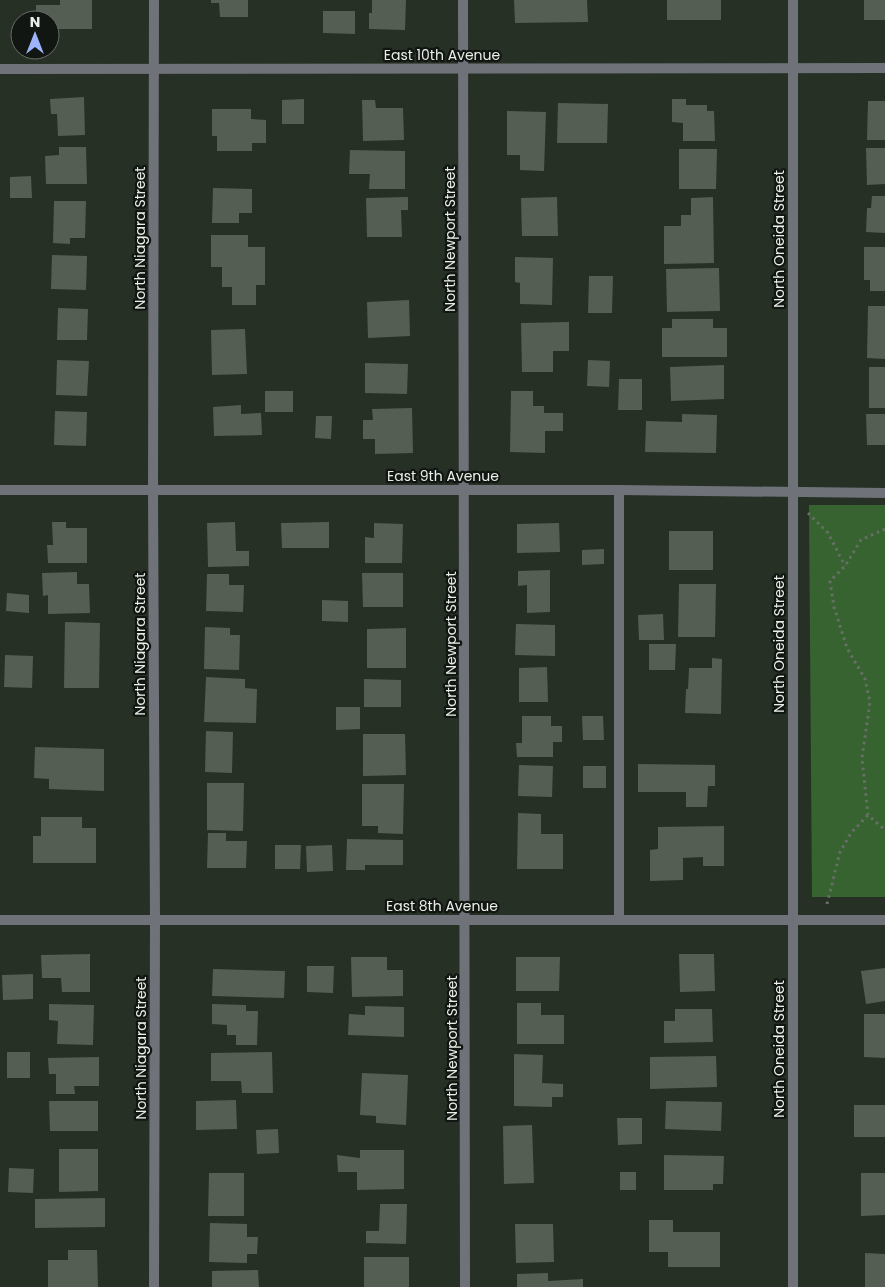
<svg xmlns="http://www.w3.org/2000/svg" width="885" height="1287" font-family="Poppins,sans-serif">
	<rect width="100%" height="100%" fill="#263025"/>
	<polygon fill="#376331" points="809,505 885,505 885,897 812,897"/>
	<g fill="#545e52">
		<polygon points="60,0 92,0 92,29 54,29 54,27 50,27 50,20 36,20 36,5 60,5"/>
		<polygon points="211,0 248,0 248,17 220,17 219,3 211,3"/>
		<polygon points="372,0 406,0 405,30 369,29 369,13 372,13"/>
		<polygon points="514,0 587,0 588,22 515,23"/>
		<rect x="667" y="0" width="54" height="20"/>
		<rect x="864" y="0" width="21" height="20"/>
		<polygon points="323,11 355,11 355,34 323,33"/>
		<polygon points="84,97 85,135 58,136 57,114 51,114 50,99"/>
		<polygon points="304,99 304,124 282,124 282,100"/>
		<polygon points="672,99 686,99 686,105 707,105 707,111 714,111 715,141 683,141 683,123 672,122"/>
		<polygon points="362,100 375,100 376,108 403,108 404,140 363,141"/>
		<polygon points="868,101 885,101 885,140 867,140"/>
		<polygon points="558,103 608,104 607,143 557,143"/>
		<polygon points="212,109 251,109 251,119 266,120 266,143 252,143 252,151 217,151 217,136 212,136"/>
		<polygon points="507,111 546,112 544,171 520,170 520,155 507,155"/>
		<polygon points="59,147 86,147 87,184 46,184 45,156 59,155"/>
		<polygon points="866,148 885,148 885,184 867,185"/>
		<polygon points="679,149 717,149 716,189 679,189"/>
		<polygon points="350,150 405,151 405,189 369,189 370,174 349,174"/>
		<polygon points="31,176 32,198 10,198 10,177"/>
		<polygon points="213,188 252,189 252,213 239,213 239,223 212,223"/>
		<polygon points="872,196 885,196 885,233 866,232 867,208 871,208"/>
		<polygon points="408,197 408,210 401,210 402,237 367,237 366,198"/>
		<polygon points="557,197 558,236 522,236 521,198"/>
		<polygon points="713,197 714,263 664,264 664,226 681,226 681,215 691,215 691,198"/>
		<polygon points="54,201 86,201 85,238 70,238 70,244 53,243"/>
		<polygon points="211,235 248,235 248,247 265,247 265,285 256,285 256,305 232,305 232,287 222,287 222,267 211,267"/>
		<polygon points="864,247 885,247 885,291 870,291 870,280 864,280"/>
		<polygon points="52,255 87,256 86,290 51,289"/>
		<polygon points="515,257 553,258 552,305 520,304 520,283 515,282"/>
		<polygon points="719,268 720,311 667,312 666,269"/>
		<polygon points="589,276 613,276 612,313 588,313"/>
		<polygon points="409,300 410,336 368,338 367,302"/>
		<polygon points="868,306 885,306 885,359 867,358"/>
		<polygon points="58,308 88,309 87,340 57,340"/>
		<polygon points="672,319 713,319 713,328 727,328 727,357 662,357 662,328 672,328"/>
		<polygon points="569,322 569,351 553,351 553,372 522,372 521,323"/>
		<polygon points="245,329 247,374 212,375 211,330"/>
		<polygon points="57,360 89,361 87,396 56,395"/>
		<polygon points="588,360 610,361 609,387 587,386"/>
		<polygon points="365,363 408,364 407,394 365,393"/>
		<polygon points="724,365 724,399 671,401 670,367"/>
		<rect x="869" y="367" width="16" height="41"/>
		<polygon points="619,379 642,379 642,410 618,410"/>
		<rect x="265" y="391" width="28" height="21"/>
		<polygon points="511,391 533,391 533,406 544,406 544,413 563,413 563,431 545,431 545,453 510,452"/>
		<polygon points="241,405 241,414 261,413 262,435 214,436 213,407"/>
		<polygon points="412,408 413,453 375,454 375,439 363,439 363,420 373,420 372,409"/>
		<polygon points="55,411 87,412 86,446 54,445"/>
		<polygon points="682,414 717,415 716,453 645,452 646,421 682,422"/>
		<polygon points="866,414 885,414 885,445 867,445"/>
		<polygon points="316,416 332,416 331,439 315,438"/>
		<polygon points="52,522 66,522 66,528 87,528 87,563 48,563 47,545 53,545"/>
		<polygon points="235,522 236,551 249,551 249,566 208,567 207,523"/>
		<polygon points="329,522 329,548 282,548 281,523"/>
		<polygon points="374,523 403,524 402,563 365,563 365,537 374,538"/>
		<polygon points="559,523 560,552 517,553 517,524"/>
		<rect x="669" y="531" width="44" height="39"/>
		<polygon points="604,549 604,564 582,565 582,550"/>
		<polygon points="550,570 550,612 527,613 527,585 518,586 518,571"/>
		<polygon points="77,572 77,584 89,584 90,613 48,614 48,595 43,596 42,573"/>
		<polygon points="362,573 403,573 403,607 363,607"/>
		<polygon points="207,574 229,574 229,585 244,585 243,612 206,611"/>
		<polygon points="679,584 716,584 715,637 678,637"/>
		<polygon points="7,593 29,595 29,613 6,611"/>
		<polygon points="322,600 348,601 348,622 322,621"/>
		<polygon points="663,614 664,640 639,640 638,615"/>
		<polygon points="65,622 100,623 99,688 64,688"/>
		<polygon points="516,624 555,625 555,656 515,655"/>
		<polygon points="205,627 230,628 230,635 240,635 239,670 204,669"/>
		<polygon points="406,628 406,668 367,668 367,629"/>
		<polygon points="649,644 676,644 675,670 649,670"/>
		<polygon points="5,655 33,656 32,688 4,687"/>
		<polygon points="712,658 722,659 721,714 685,713 686,689 688,689 689,668 712,668"/>
		<polygon points="547,667 548,702 519,702 519,668"/>
		<polygon points="206,677 245,679 245,688 257,689 256,723 204,722"/>
		<polygon points="364,679 401,680 401,707 364,707"/>
		<polygon points="336,707 360,707 360,729 336,730"/>
		<polygon points="522,716 551,716 551,726 562,726 562,742 553,742 553,757 517,757 516,743 522,743"/>
		<polygon points="582,716 603,716 604,740 583,740"/>
		<polygon points="206,731 233,732 232,773 205,772"/>
		<polygon points="363,734 405,734 406,775 363,776"/>
		<polygon points="35,747 104,749 104,791 49,789 49,779 34,778"/>
		<polygon points="638,764 715,765 715,786 708,786 707,807 686,807 686,792 638,792"/>
		<polygon points="519,765 553,766 552,797 518,796"/>
		<rect x="583" y="766" width="23" height="22"/>
		<polygon points="207,783 244,783 243,831 207,830"/>
		<polygon points="362,784 404,784 403,834 378,833 378,826 362,826"/>
		<polygon points="518,813 541,814 541,834 563,834 563,869 517,869"/>
		<polygon points="41,817 82,817 82,828 96,828 96,863 33,863 33,836 41,836"/>
		<polygon points="724,826 724,866 703,866 703,857 683,858 683,880 650,881 650,850 658,849 658,827"/>
		<polygon points="208,833 226,833 226,841 247,841 246,868 207,868"/>
		<polygon points="347,839 403,840 403,865 365,865 365,870 346,870"/>
		<polygon points="275,845 301,845 300,869 275,869"/>
		<polygon points="332,845 333,871 307,872 306,846"/>
		<polygon points="90,954 90,992 62,992 61,978 42,978 41,955"/>
		<polygon points="679,954 714,954 715,991 680,992"/>
		<polygon points="351,957 387,957 387,970 403,970 403,996 352,997"/>
		<polygon points="516,957 560,957 559,991 516,991"/>
		<polygon points="307,966 334,966 333,993 307,992"/>
		<polygon points="885,968 885,1001 866,1004 861,971"/>
		<polygon points="213,969 285,971 284,998 212,996"/>
		<polygon points="33,974 33,999 3,1000 2,975"/>
		<polygon points="517,1003 541,1003 541,1015 564,1015 564,1044 517,1044"/>
		<polygon points="49,1004 94,1005 93,1045 57,1044 58,1021 49,1020"/>
		<polygon points="212,1004 246,1005 246,1011 258,1011 257,1045 236,1045 236,1035 227,1035 227,1025 212,1024"/>
		<polygon points="365,1006 404,1007 404,1037 348,1035 349,1014 365,1015"/>
		<polygon points="675,1009 712,1009 713,1042 664,1043 664,1021 675,1021"/>
		<polygon points="864,1014 885,1014 885,1058 864,1057"/>
		<rect x="7" y="1052" width="23" height="26"/>
		<polygon points="272,1052 273,1093 242,1093 241,1081 211,1081 211,1053"/>
		<polygon points="514,1054 543,1055 542,1083 563,1084 563,1097 552,1097 552,1107 514,1106"/>
		<polygon points="716,1056 717,1087 650,1089 650,1057"/>
		<polygon points="99,1057 99,1086 74,1086 75,1094 56,1094 56,1074 49,1074 48,1058"/>
		<polygon points="362,1073 408,1075 406,1125 376,1123 376,1116 360,1115"/>
		<polygon points="236,1100 237,1129 196,1130 196,1101"/>
		<polygon points="49,1101 98,1101 98,1131 50,1131"/>
		<polygon points="666,1101 722,1102 721,1131 665,1129"/>
		<rect x="854" y="1105" width="31" height="32"/>
		<polygon points="617,1118 642,1118 642,1144 618,1145"/>
		<polygon points="532,1125 534,1183 504,1184 503,1126"/>
		<polygon points="278,1129 279,1153 257,1154 256,1130"/>
		<polygon points="59,1149 98,1149 98,1191 59,1192"/>
		<polygon points="360,1150 404,1150 404,1189 357,1190 357,1172 338,1172 337,1155 360,1158"/>
		<polygon points="664,1155 724,1156 723,1184 713,1184 713,1190 664,1190"/>
		<polygon points="9,1168 34,1169 33,1193 8,1192"/>
		<rect x="620" y="1172" width="16" height="18"/>
		<polygon points="209,1173 244,1173 244,1216 208,1216"/>
		<polygon points="861,1173 885,1173 885,1215 861,1216"/>
		<polygon points="105,1198 105,1227 35,1228 35,1199"/>
		<polygon points="380,1204 407,1204 406,1244 366,1243 366,1231 379,1231"/>
		<polygon points="649,1220 673,1220 673,1232 720,1232 720,1267 668,1267 668,1252 649,1252"/>
		<polygon points="210,1223 247,1224 247,1237 258,1237 257,1254 247,1254 247,1263 209,1262"/>
		<polygon points="515,1224 553,1224 554,1262 516,1263"/>
		<polygon points="68,1250 97,1250 98,1287 48,1287 48,1260 68,1260"/>
		<polygon points="865,1253 885,1254 885,1287 865,1287"/>
		<rect x="364" y="1257" width="45" height="30"/>
		<polygon points="258,1270 259,1287 212,1287 212,1271"/>
		<polygon points="548,1273 548,1281 583,1279 583,1287 517,1287 517,1274"/>
	</g>
	<g fill="none" stroke-linecap="round" stroke-linejoin="round">
		<g stroke="#676f66" stroke-width="3" stroke-dasharray="2.5 4" stroke-linecap="butt">
			<polyline points="808,513 828,533 845,566"/>
			<polyline points="885,529 861,540 845,566 830,581 834,607 847,648 865,679 870,702 862,758 868,815 885,830"/>
			<polyline points="827,904 840,852 851,833 868,815"/>
		</g>
		<polyline stroke="#707279" stroke-width="10" points="619,920 619,490"/>
		<g stroke="#707279" stroke-width="10">
			<polyline points="154,0 153,490 155,921 154,1287"/>
			<polyline points="463,0 465,1287"/>
			<polyline points="0,69 885,68"/>
			<polyline points="0,490 619,490 885,493"/>
		</g>
		<g stroke="#707279" stroke-width="10">
			<polyline points="793,0 793,1287"/>
			<polyline points="0,920 885,920"/>
		</g>
	</g>
	<g text-anchor="middle" dominant-baseline="central" stroke-width="4.5" stroke-linejoin="round" paint-order="stroke">
		<g font-size="14" fill="#e9efe8" stroke="#121612">
			<text x="442" y="55">East 10th Avenue</text>
			<text transform="translate(140 238) rotate(-90)">North Niagara Street</text>
			<text transform="translate(450 239) rotate(-90)">North Newport Street</text>
			<text transform="translate(779 239) rotate(-90)">North Oneida Street</text>
			<text x="443" y="476">East 9th Avenue</text>
			<text transform="translate(140 644) rotate(-90)">North Niagara Street</text>
			<text transform="translate(451 644) rotate(-90)">North Newport Street</text>
			<text transform="translate(779 644) rotate(-90)">North Oneida Street</text>
			<text x="442" y="906">East 8th Avenue</text>
			<text transform="translate(141 1048) rotate(-90)">North Niagara Street</text>
			<text transform="translate(452 1048) rotate(-90)">North Newport Street</text>
			<text transform="translate(779 1049) rotate(-90)">North Oneida Street</text>
		</g>
	</g>
	<g transform="translate(35 35)"><circle r="24" fill="#121612" stroke="#686d68"/>
	<path d="M0-4L9 19L0 12L-9 19Z" fill="#9db4fd"/>
	<text y="-8" font-size="14" font-weight="bold" text-anchor="middle" fill="#e9efe8">N</text>
	</g>
</svg>
